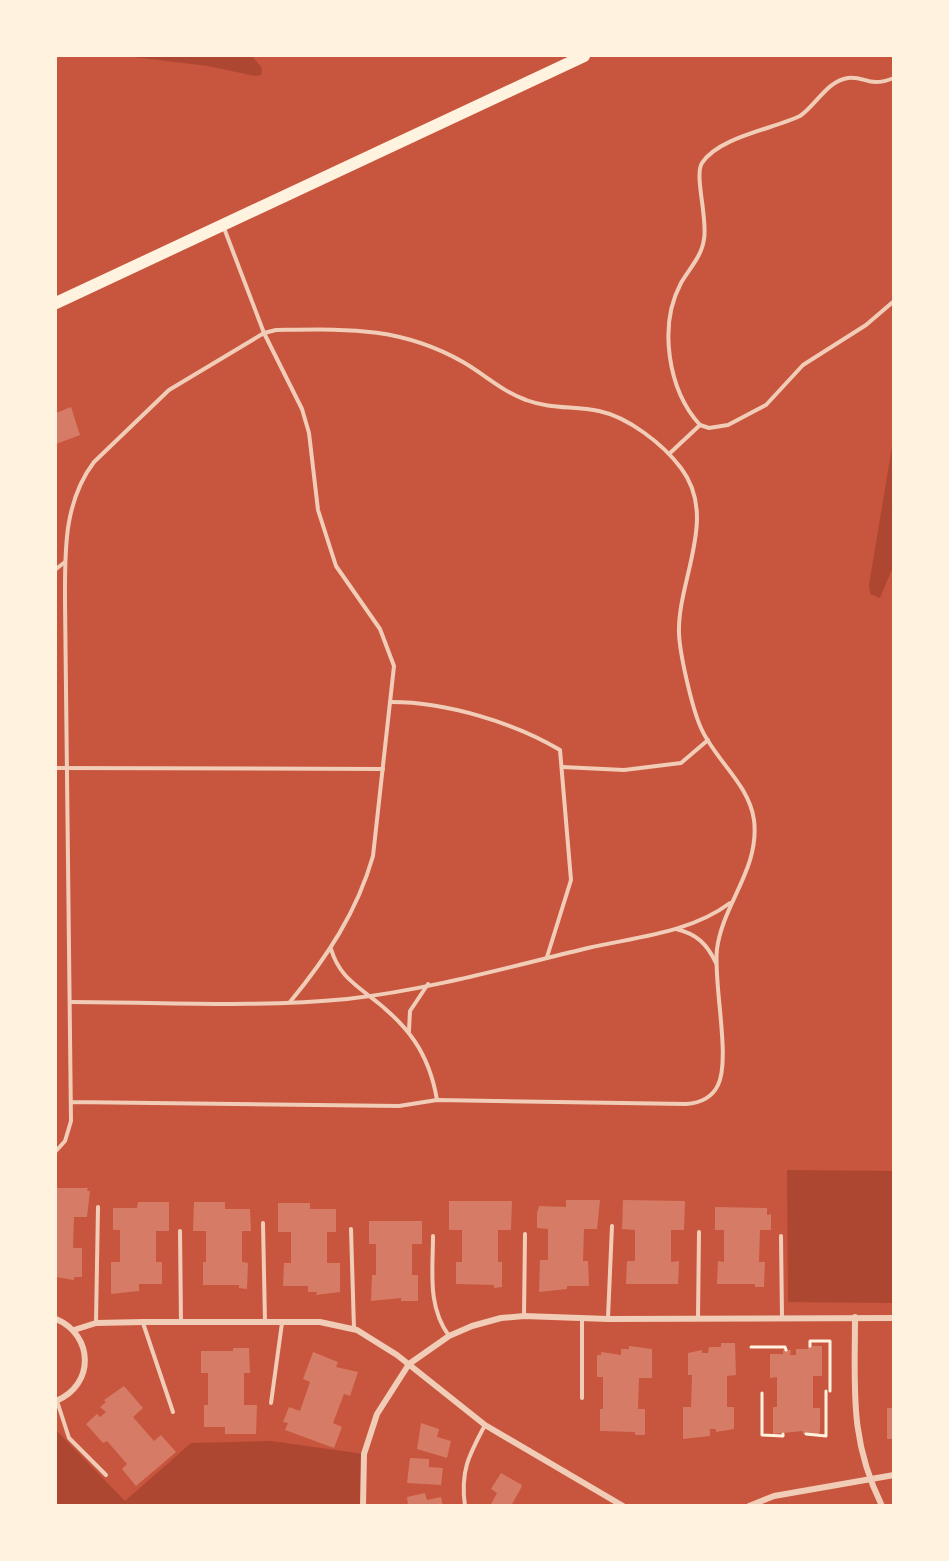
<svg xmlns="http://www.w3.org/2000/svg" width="949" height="1561" font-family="Ubuntu,sans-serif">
	<rect width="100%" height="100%" fill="#c8553d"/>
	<g fill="#ae4732">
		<polygon points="125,56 252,56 262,68 261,75 255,76 208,66"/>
		<polygon points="893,441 893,567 880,598 870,594 869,585"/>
		<polygon points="787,1170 893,1171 893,1303 788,1302"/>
		<polygon points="56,1430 125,1501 191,1443 271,1441 364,1454 363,1505 56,1505"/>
	</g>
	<g fill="#d67c66">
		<polygon points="71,407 80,435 56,444 56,413"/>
		<polygon points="56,1188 88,1188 87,1191 90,1191 87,1217 74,1217 73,1248 82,1248 82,1277 74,1277 74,1280 56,1277"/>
		<polygon points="566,1200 600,1200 597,1229 584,1229 583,1261 588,1261 589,1286 567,1286 567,1289 539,1292 540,1260 548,1260 548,1229 537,1228 537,1213 539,1206 566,1207"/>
		<polygon points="623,1200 685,1201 684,1230 671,1230 671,1262 679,1261 678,1284 626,1284 627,1261 635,1261 635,1230 622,1229"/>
		<polygon points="449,1201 512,1201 511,1230 498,1230 498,1262 502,1262 502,1287 494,1288 494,1285 456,1284 456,1262 462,1262 462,1230 449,1230"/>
		<polygon points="138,1202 169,1202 169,1231 156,1231 156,1262 162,1262 162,1284 139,1284 139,1291 111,1294 111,1262 120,1262 120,1230 113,1230 113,1208 137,1208"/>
		<polygon points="194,1202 225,1202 225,1209 250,1209 251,1231 242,1231 242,1262 248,1263 247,1289 239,1288 239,1285 203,1285 203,1262 206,1262 206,1231 193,1231"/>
		<polygon points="278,1203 310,1203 310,1209 336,1209 336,1232 327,1232 327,1263 340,1263 340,1292 316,1295 317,1292 308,1292 308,1286 283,1286 284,1263 291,1263 291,1232 278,1232"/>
		<polygon points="715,1207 767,1208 767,1215 771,1214 771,1230 760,1230 759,1262 765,1262 764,1287 755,1287 755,1284 717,1284 718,1261 724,1262 724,1230 715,1230"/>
		<polygon points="369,1221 422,1221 422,1244 412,1244 412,1275 418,1275 418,1301 401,1301 401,1298 371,1301 372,1275 376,1275 376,1244 369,1244"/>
		<polygon points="721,1343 735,1343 736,1375 727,1376 727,1407 734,1407 734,1429 716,1432 716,1429 710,1429 710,1436 683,1439 683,1407 691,1407 692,1375 688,1375 688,1353 702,1350 702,1353 708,1353 709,1347 721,1347"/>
		<polygon points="629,1346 652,1349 652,1378 639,1378 638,1409 645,1409 645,1435 635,1435 635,1432 600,1431 600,1409 603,1409 603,1377 597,1377 597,1355 601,1355 601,1352 621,1355 621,1349 629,1349"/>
		<polygon points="808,1346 822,1346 822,1376 813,1376 813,1408 820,1408 820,1430 819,1434 803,1434 803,1431 773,1434 773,1407 777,1407 777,1377 770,1378 770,1354 783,1354 783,1350 791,1350 790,1355 796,1355 796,1349 808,1349"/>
		<polygon points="233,1348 249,1348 250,1373 244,1373 244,1405 257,1405 256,1434 225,1434 225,1427 204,1427 204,1405 208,1405 208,1373 201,1373 201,1351 233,1351"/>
		<polygon points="313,1352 338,1362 336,1367 358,1372 350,1396 344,1394 333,1423 342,1427 334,1448 285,1430 288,1423 283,1422 289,1407 300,1411 310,1382 303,1379"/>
		<polygon points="124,1386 143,1408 133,1417 154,1441 161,1435 176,1452 136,1486 122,1469 127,1464 107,1441 103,1443 86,1424 97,1414 100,1417 106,1412 100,1407 106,1402 104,1400"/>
		<rect x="887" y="1408" width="7" height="31"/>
		<polygon points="421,1423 439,1429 437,1437 451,1441 447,1458 417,1449"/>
		<polygon points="410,1458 429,1459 429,1467 443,1468 441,1485 407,1483"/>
		<polygon points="501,1473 522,1485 521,1488 511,1506 490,1506 497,1493 491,1489"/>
		<polygon points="425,1493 427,1500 441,1497 443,1506 408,1506 407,1497"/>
	</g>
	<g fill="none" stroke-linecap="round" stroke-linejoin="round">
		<g stroke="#fff3e0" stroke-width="3">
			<polyline points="810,1346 810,1341 830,1341 830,1391"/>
			<polyline points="751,1347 785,1347 786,1350"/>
			<polyline points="762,1393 762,1435 783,1436 783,1434"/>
			<polyline points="806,1434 826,1436 826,1391"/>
		</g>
		<g stroke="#f1ccb7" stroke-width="4">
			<path d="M224,228L264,333L302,409L309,433L318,510L336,566L380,629L394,666L373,856C357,912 327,957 290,1002"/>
			<polyline points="700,425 709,428 728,425 766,405 803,365 866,325 894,301"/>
			<path d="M669,454L700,425C668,390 658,326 681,283C689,269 702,256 704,239C708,219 694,175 702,163C719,137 773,129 800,116C816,105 827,81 848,78C866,76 868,88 894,78"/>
			<polyline points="56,569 65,562"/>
			<path d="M392,702C446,702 515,723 560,750L571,880L547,957"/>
			<polyline points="562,767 624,770 681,763 708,740"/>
			<polyline points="56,768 383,769"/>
			<path d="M676,929C697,934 707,944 716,963"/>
			<path d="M331,949C338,972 350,981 368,995C407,1024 429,1052 437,1100"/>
			<path d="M70,1002C162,1002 256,1008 347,999C428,990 509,967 588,948C636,937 690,933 730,903"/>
			<polyline points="409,1031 410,1011 428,984"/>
			<path d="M56,1151L65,1141L71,1121L65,602C65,553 63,503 94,462L169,390L264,333L276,330C345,329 400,326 463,362C484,374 503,392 526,400C550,409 574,406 599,411C628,417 663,444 681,468C719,518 677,580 679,634C680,655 692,708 701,728C715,760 749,784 754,820C760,869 723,903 717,949C713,983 731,1058 718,1085C712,1098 700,1103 686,1104L437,1100L399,1106L71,1102"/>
			<polyline points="263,1223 265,1322"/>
			<polyline points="351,1229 354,1329"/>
			<polyline points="180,1231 181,1322"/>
			<path d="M433,1236C433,1271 427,1306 449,1336"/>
			<polyline points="781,1236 782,1317"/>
			<polyline points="524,1316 525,1234"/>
			<polyline points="608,1318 612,1226"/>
			<polyline points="698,1318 699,1232"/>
			<polyline points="96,1322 98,1207"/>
			<polyline points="143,1323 173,1412"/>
			<polyline points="582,1398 582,1318"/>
			<polyline points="57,1401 69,1438 106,1475"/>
			<polyline points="271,1403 282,1323"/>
			<path d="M465,1506C460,1471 469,1455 485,1425"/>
		</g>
		<g stroke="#f1ccb7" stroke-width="6">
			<path d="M855,1317C855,1389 849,1439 882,1506"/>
			<path d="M56,1319C94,1335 95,1385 56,1401"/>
			<polyline points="74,1330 96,1323 143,1322 320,1322 357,1330 397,1355 485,1425 623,1506"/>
			<polyline points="363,1506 364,1454 377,1414 409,1364 449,1336 472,1326 501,1318 524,1316 608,1319 894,1318"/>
			<polyline points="749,1506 774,1496 894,1475"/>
		</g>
		<polyline stroke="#fff3e0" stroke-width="12" points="56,303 584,56"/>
	</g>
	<rect width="949" height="1561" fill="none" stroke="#fff3e0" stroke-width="114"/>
</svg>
